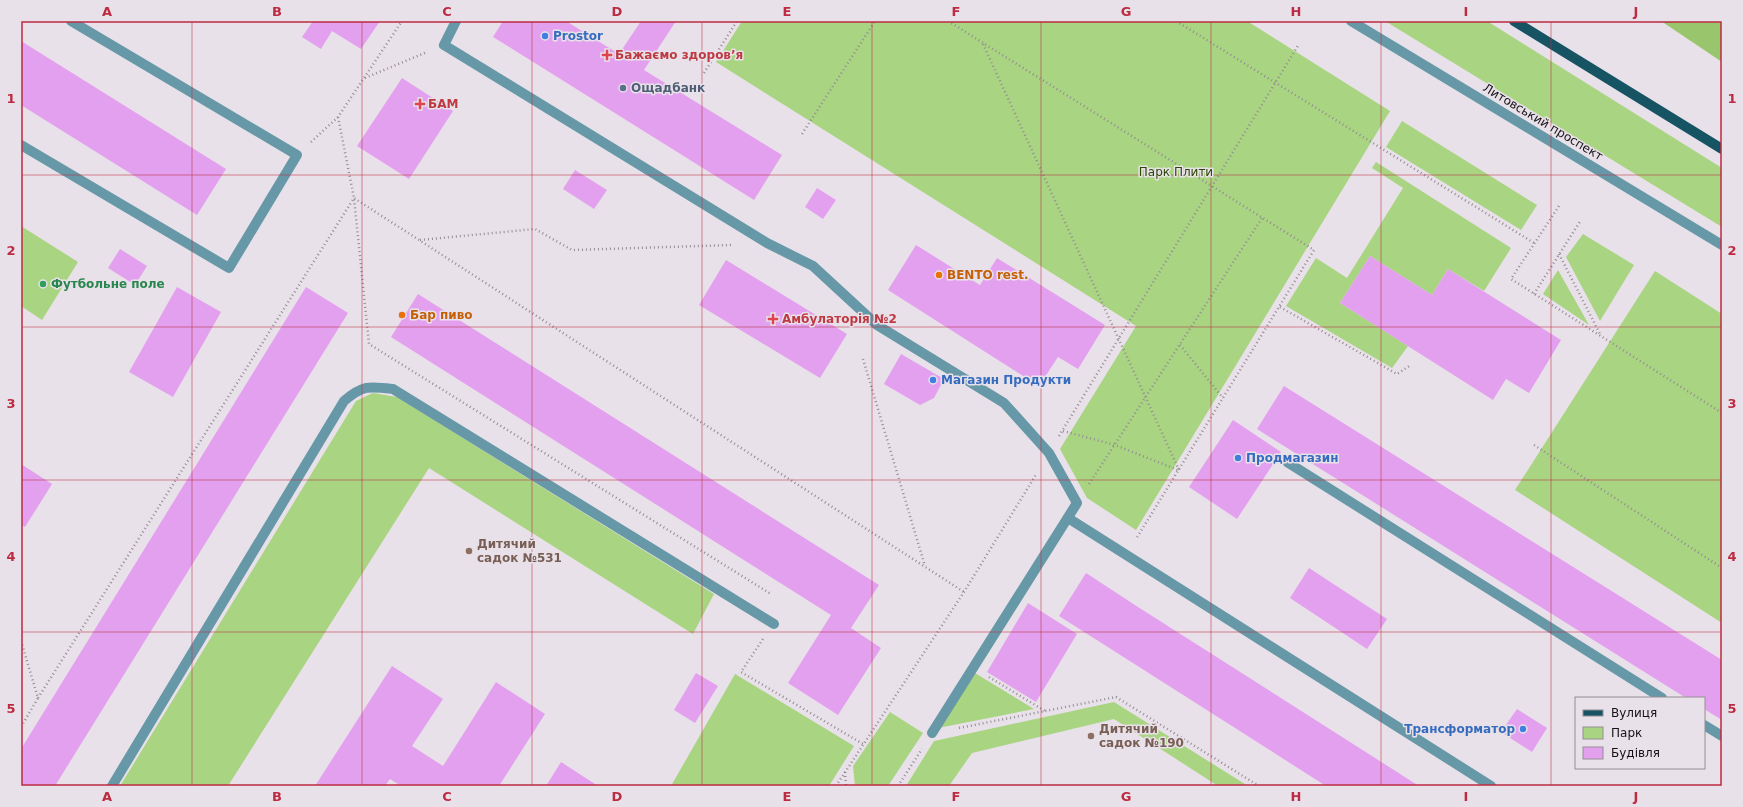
<svg xmlns="http://www.w3.org/2000/svg" width="1743" height="807" font-family="'DejaVu Sans',sans-serif">
	<rect width="100%" height="100%" fill="#e9e1e9"/>
	<g fill="#a9d481">
		<polygon points="742,21 1247,21 1390,111 1136,530 1087,498 1060,449 1136,326 716,62"/>
		<polygon points="1385,21 1487,21 1722,168 1722,227"/>
		<polygon points="1402,121 1537,205 1521,230 1386,147"/>
		<polygon points="1376,162 1511,248 1484,291 1448,269 1432,295 1370,256 1340,303 1408,346 1392,368 1286,306 1316,258 1347,278 1403,188 1372,168"/>
		<polygon points="21,226 78,262 42,320 21,306"/>
		<polygon points="1583,234 1634,265 1600,321 1566,257"/>
		<polygon points="1558,270 1589,325 1543,294"/>
		<polygon points="1655,271 1722,314 1722,623 1515,490"/>
		<polygon points="373,393 397,397 714,594 693,634 429,468 228,786 120,786 356,401"/>
		<polygon points="975,673 1034,709 938,728"/>
		<polygon points="735,674 854,746 829,786 671,786"/>
		<polygon points="1114,702 1248,786 1218,786 1114,719 972,753 949,786 906,786 934,741"/>
		<polygon points="890,712 923,733 888,786 855,786 853,766"/>
	</g>
	<polygon fill="#99c66c" points="1661,21 1722,21 1722,62"/>
	<g fill="#e3a0ee">
		<polygon points="313,21 380,21 361,49 332,31 321,49 302,37"/>
		<polygon points="503,21 566,21 619,54 641,21 676,21 644,70 782,155 754,200 493,37"/>
		<polygon points="21,41 226,169 197,215 21,105"/>
		<polygon points="402,78 453,111 409,179 357,146"/>
		<polygon points="575,170 607,190 594,209 563,189"/>
		<polygon points="817,188 836,200 823,219 805,207"/>
		<polygon points="916,245 980,285 997,258 1105,325 1078,369 1058,357 1039,386 888,290"/>
		<polygon points="120,249 147,266 135,285 108,268"/>
		<polygon points="1370,256 1432,295 1448,269 1561,340 1529,393 1506,379 1493,400 1340,303"/>
		<polygon points="726,260 847,334 820,378 699,305"/>
		<polygon points="177,287 221,312 173,397 129,372"/>
		<polygon points="306,287 348,313 55,786 21,786 21,749"/>
		<polygon points="418,294 879,585 851,628 881,648 838,715 788,683 831,615 391,337"/>
		<polygon points="901,354 944,379 934,398 920,405 884,384"/>
		<polygon points="1284,386 1722,660 1722,720 1704,709 1704,698 1686,698 1257,429"/>
		<polygon points="1233,420 1281,452 1237,519 1189,487"/>
		<polygon points="21,464 52,484 25,527 21,525"/>
		<polygon points="1309,568 1387,619 1367,649 1290,598"/>
		<polygon points="1086,573 1138,607 1419,786 1326,786 1059,616"/>
		<polygon points="1028,603 1077,634 1036,702 987,672"/>
		<polygon points="392,666 443,699 412,746 443,766 496,682 545,714 499,786 401,786 390,779 385,786 315,786"/>
		<polygon points="696,673 718,686 695,723 674,710"/>
		<polygon points="1517,709 1547,728 1532,752 1501,732"/>
		<polygon points="561,762 598,786 546,786"/>
	</g>
	<g fill="none" stroke-linecap="round" stroke-linejoin="round">
		<g stroke="#938d93" stroke-width="2.5" stroke-dasharray="1 3" stroke-linecap="butt">
			<polyline points="948,21 1314,250 1136,539"/>
			<polyline points="1176,21 1534,243"/>
			<polyline points="983,44 1179,470"/>
			<polyline points="704,73 737,21"/>
			<polyline points="365,78 427,52"/>
			<polyline points="338,117 354,198 369,344 771,594"/>
			<polyline points="802,134 875,21"/>
			<polyline points="311,142 338,117 402,21"/>
			<polyline points="1559,206 1511,279 1722,413"/>
			<polyline points="420,240 535,229 572,250 731,245"/>
			<polyline points="1559,254 1601,336"/>
			<polyline points="1534,294 1581,220"/>
			<polyline points="1280,307 1397,374 1411,365"/>
			<polyline points="1180,345 1223,398"/>
			<polyline points="863,359 925,566"/>
			<polyline points="1063,431 1115,445 1178,470"/>
			<polyline points="1059,436 1299,44"/>
			<polyline points="1534,445 1722,568"/>
			<polyline points="1089,484 1262,218"/>
			<polyline points="763,639 741,672 863,744"/>
			<polyline points="21,641 38,698 21,727"/>
			<polyline points="989,677 1045,711"/>
			<polyline points="38,698 354,198 964,592"/>
			<polyline points="959,728 1116,697 1259,786"/>
			<polyline points="845,772 846,786"/>
			<polyline points="836,786 964,592 1037,473"/>
			<polyline points="898,786 922,749"/>
		</g>
		<g stroke="#6698a7" stroke-width="10">
			<polyline points="456,21 444,45 767,243 813,266 877,325 1004,403 1049,453 1077,503 932,733"/>
			<polyline points="21,145 229,268 297,155 71,21"/>
			<polyline points="1287,462 1662,698"/>
			<polyline points="1068,518 1491,786"/>
			<polyline points="1704,725 1722,736"/>
			<path d="M112,786L344,401C363,385 369,386 393,389L774,624"/>
		</g>
		<polyline stroke="#6698a7" stroke-width="10" points="1351,21 1722,245"/>
		<polyline stroke="#165363" stroke-width="10" points="1514,21 1722,149"/>
	</g>
	<path fill="none" stroke="#bc2b41" stroke-width="1" stroke-opacity="0.55" d="M192,21V786M362,21V786M532,21V786M702,21V786M872,21V786M1041,21V786M1211,21V786M1381,21V786M1551,21V786M21,175H1722M21,327H1722M21,480H1722M21,632H1722"/>
	<g fill="#3f7fe0" stroke="#e9e1e9" stroke-width="1.5">
		<circle cx="545" cy="36" r="4"/>
		<circle cx="933" cy="380" r="4"/>
		<circle cx="1238" cy="458" r="4"/>
		<circle cx="1523" cy="729" r="4"/>
	</g>
	<g fill="#e0444e" stroke="#e9e1e9" stroke-width="1.5">
		<path d="M605 49h4v4h4v4h-4v4h-4v-4h-4v-4h4z"/>
		<path d="M418 98h4v4h4v4h-4v4h-4v-4h-4v-4h4z"/>
		<path d="M771 313h4v4h4v4h-4v4h-4v-4h-4v-4h4z"/>
	</g>
	<circle fill="#5c6f8a" stroke="#e9e1e9" stroke-width="1.5" cx="623" cy="88" r="4"/>
	<g fill="#e8710a" stroke="#e9e1e9" stroke-width="1.5">
		<circle cx="939" cy="275" r="4"/>
		<circle cx="402" cy="315" r="4"/>
	</g>
	<circle fill="#2e9e5b" stroke="#e9e1e9" stroke-width="1.5" cx="43" cy="284" r="4"/>
	<g fill="#8d6e63" stroke="#e9e1e9" stroke-width="1.5">
		<circle cx="469" cy="551" r="4"/>
		<circle cx="1091" cy="736" r="4"/>
	</g>
	<g text-anchor="middle" dominant-baseline="central" stroke-width="3" stroke-linejoin="round" paint-order="stroke">
		<g font-size="12" font-weight="bold" fill="#366cbe" stroke="#e9e1e9" text-anchor="start">
			<text x="553" y="36">Prostor</text>
			<text x="941" y="380">Магазин Продукти</text>
			<text x="1246" y="458">Продмагазин</text>
			<text x="1515" y="729" text-anchor="end">Трансформатор</text>
		</g>
		<g font-size="12" font-weight="bold" fill="#be3a42" stroke="#e9e1e9" text-anchor="start">
			<text x="615" y="55">Бажаємо здоровʼя</text>
			<text x="428" y="104">БАМ</text>
			<text x="782" y="319">Амбулаторія №2</text>
		</g>
		<g font-size="12" font-weight="bold" fill="#4e5e75" stroke="#e9e1e9" text-anchor="start">
			<text x="631" y="88">Ощадбанк</text>
		</g>
		<g font-size="12" fill="#151215" stroke="#e9e1e9">
			<text transform="translate(1543 122) rotate(31)">Литовський проспект</text>
		</g>
		<g font-size="12" fill="#2b4704" stroke="#e9e1e9">
			<text x="1176" y="172">Парк Плити</text>
		</g>
		<g font-size="12" font-weight="bold" fill="#c56008" stroke="#e9e1e9" text-anchor="start">
			<text x="947" y="275">BENTO rest.</text>
			<text x="410" y="315">Бар пиво</text>
		</g>
		<g font-size="12" font-weight="bold" fill="#27864d" stroke="#e9e1e9" text-anchor="start">
			<text x="51" y="284">Футбольне поле</text>
		</g>
		<g font-size="12" font-weight="bold" fill="#785e54" stroke="#e9e1e9" text-anchor="start">
			<text x="477" y="544">Дитячий<tspan x="477" dy="14">садок №531</tspan></text>
			<text x="1099" y="729">Дитячий<tspan x="1099" dy="14">садок №190</tspan></text>
		</g>
	</g>
	<rect width="1743" height="807" fill="none" stroke="#e9e1e9" stroke-width="44"/>
	<rect x="1575" y="697" width="130" height="72" fill="#e9e1e9" stroke="#948e94"/>
	<rect x="1583" y="710" width="20" height="6" fill="#165363" stroke="#948e94"/>
	<text x="1611" y="717" font-size="12" fill="#151215">Вулиця</text>
	<rect x="1583" y="727" width="20" height="12" fill="#a9d481" stroke="#948e94"/>
	<text x="1611" y="737" font-size="12" fill="#151215">Парк</text>
	<rect x="1583" y="747" width="20" height="12" fill="#e3a0ee" stroke="#948e94"/>
	<text x="1611" y="757" font-size="12" fill="#151215">Будівля</text>
	<rect x="22" y="22" width="1699" height="763" fill="none" stroke="#bc2b41" stroke-width="1.5"/>
	<g font-size="13" text-anchor="middle" font-weight="bold" fill="#bc2b41">
		<text x="107" y="16">A</text>
		<text x="277" y="16">B</text>
		<text x="447" y="16">C</text>
		<text x="617" y="16">D</text>
		<text x="787" y="16">E</text>
		<text x="956" y="16">F</text>
		<text x="1126" y="16">G</text>
		<text x="1296" y="16">H</text>
		<text x="1466" y="16">I</text>
		<text x="1636" y="16">J</text>
		<text x="11" y="103">1</text>
		<text x="1732" y="103">1</text>
		<text x="11" y="255">2</text>
		<text x="1732" y="255">2</text>
		<text x="11" y="408">3</text>
		<text x="1732" y="408">3</text>
		<text x="11" y="561">4</text>
		<text x="1732" y="561">4</text>
		<text x="11" y="713">5</text>
		<text x="1732" y="713">5</text>
		<text x="107" y="801">A</text>
		<text x="277" y="801">B</text>
		<text x="447" y="801">C</text>
		<text x="617" y="801">D</text>
		<text x="787" y="801">E</text>
		<text x="956" y="801">F</text>
		<text x="1126" y="801">G</text>
		<text x="1296" y="801">H</text>
		<text x="1466" y="801">I</text>
		<text x="1636" y="801">J</text>
	</g>
</svg>
